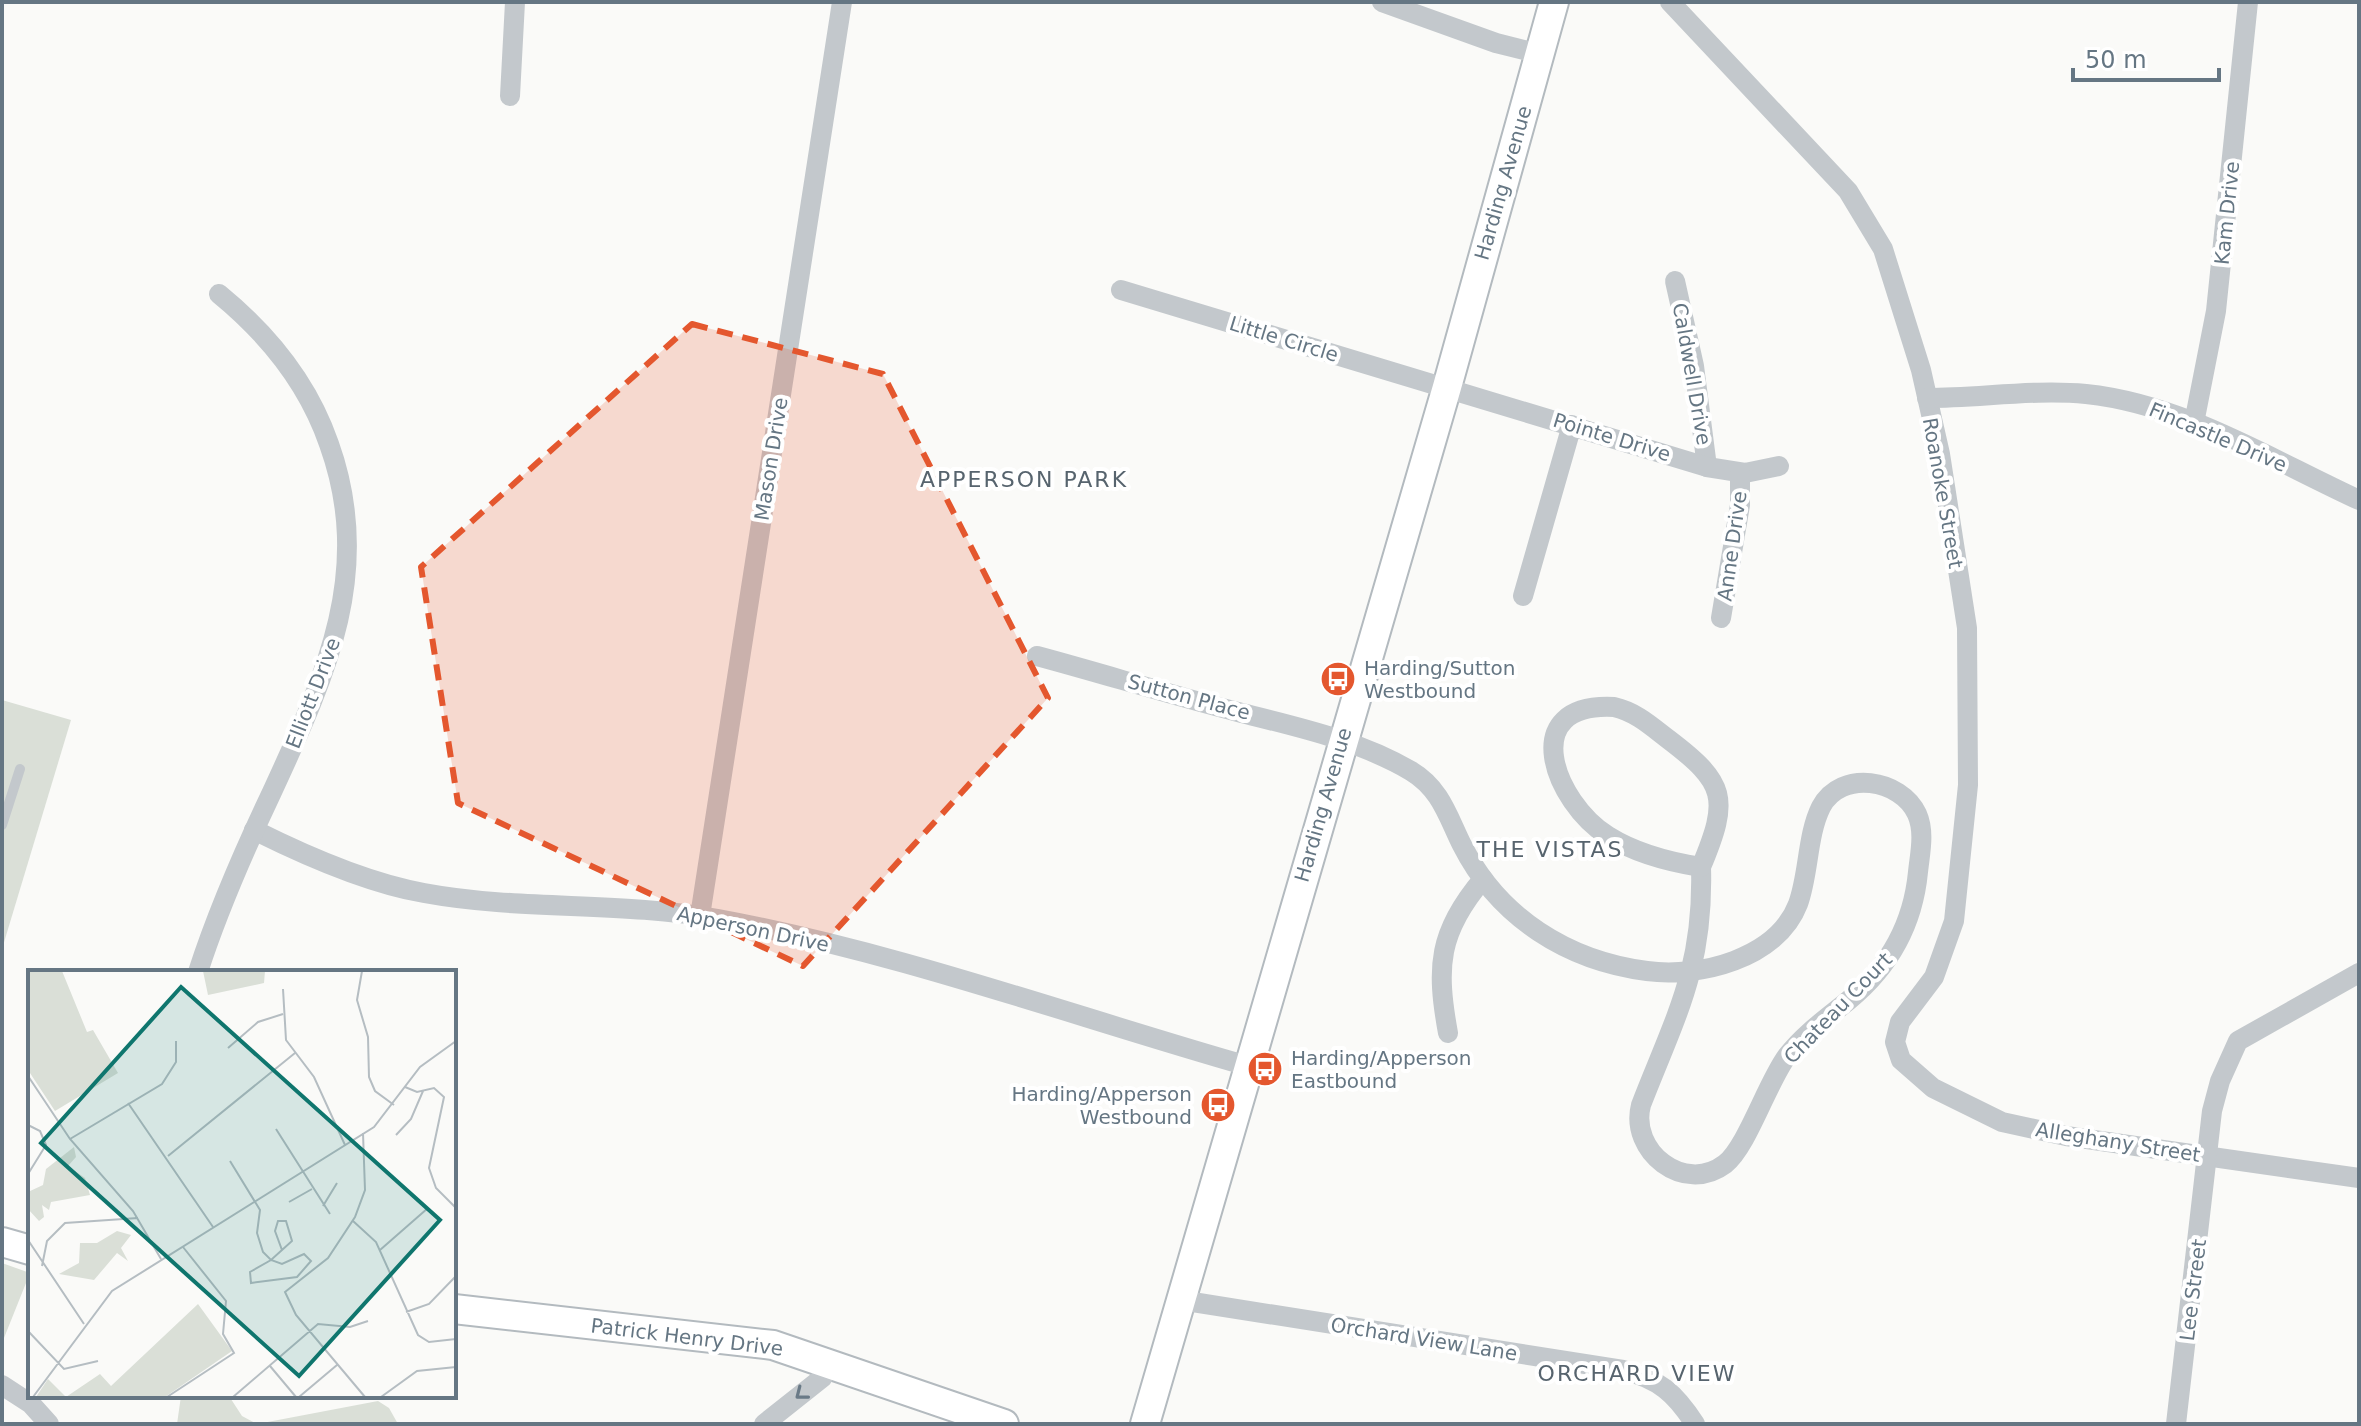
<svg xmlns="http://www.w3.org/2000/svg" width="2361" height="1426" font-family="'DejaVu Sans',sans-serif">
	<rect width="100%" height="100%" fill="#fafaf8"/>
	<g fill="#dadfd7">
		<polygon points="2,700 71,720 2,949"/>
		<polygon points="2,1263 30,1273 2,1343"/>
		<polygon points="181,1396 229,1396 242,1416 257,1424 378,1401 389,1408 398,1424 177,1424"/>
	</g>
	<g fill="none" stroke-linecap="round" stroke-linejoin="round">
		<defs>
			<g id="secondary">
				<polyline points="2,1242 30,1250"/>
				<polyline points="454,1309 773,1345 1004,1424"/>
				<polyline points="1145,1424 1447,387 1554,2"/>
			</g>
		</defs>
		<use href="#secondary" stroke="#b3babf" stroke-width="32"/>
		<polyline stroke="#c3c8cc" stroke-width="10" points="2,825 20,769"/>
		<g stroke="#c3c8cc" stroke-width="20">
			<polyline points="1382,2 1496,43 1540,54"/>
			<polyline points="1670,2 1848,191 1883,249 1921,370 1940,454 1967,628 1968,785 1954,921 1934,977 1900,1022 1895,1042 1901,1060 1933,1088 2002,1122 2066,1136 2359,1178"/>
			<polyline points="510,96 515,2"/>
			<polyline points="1675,281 1694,366 1707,467"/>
			<polyline points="1121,290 1707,467 1745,473 1779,466"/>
			<path d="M1927,398C1980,398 2034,389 2086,394C2183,404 2272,460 2359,500"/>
			<polyline points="2194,423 2216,311 2248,2"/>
			<polyline points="1523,596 1572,425"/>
			<polyline points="1721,618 1740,505 1740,473"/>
			<path d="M1037,656C1104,674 1171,695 1238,712C1297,727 1358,740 1411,771C1441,789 1448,817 1462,845C1499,918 1568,961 1647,971C1699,978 1777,959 1798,904C1809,874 1807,835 1821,807C1841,769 1901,779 1917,814C1925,832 1920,853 1918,872C1913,924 1889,967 1849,1000C1827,1018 1805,1033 1787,1056C1767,1083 1747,1147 1725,1164C1684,1195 1629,1151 1641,1105C1676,1015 1704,968 1701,867"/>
			<path d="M1614,707C1636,712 1651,726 1668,739C1726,783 1730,798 1701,867C1669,862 1635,853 1608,836C1554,802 1516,702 1614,707Z"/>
			<path d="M254,830C306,856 367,883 424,893C521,911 621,901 718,919C898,952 1072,1016 1248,1066"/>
			<polyline points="700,916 842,2"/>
			<path d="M198,972C218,910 244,851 272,792C325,677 375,572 329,444C308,383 269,335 219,294"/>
			<path d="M1448,1033C1436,967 1438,932 1483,879"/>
			<path d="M1180,1300L1623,1370C1659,1379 1675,1393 1695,1424"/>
			<polyline points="2,1385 31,1404 49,1424"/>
			<polyline points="764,1424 822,1378 831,1363"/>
			<polyline points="2176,1424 2212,1111 2220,1081 2238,1041 2359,973"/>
		</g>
		<use href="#secondary" stroke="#fff" stroke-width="28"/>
	</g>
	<defs><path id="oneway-chevron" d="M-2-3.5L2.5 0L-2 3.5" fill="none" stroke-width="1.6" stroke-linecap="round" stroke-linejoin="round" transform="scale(2)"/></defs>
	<use stroke="#6a7a87" href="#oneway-chevron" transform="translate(801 1394) rotate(142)"/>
	<path fill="#e4572e" fill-opacity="0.2" stroke="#e4572e" stroke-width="6" stroke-dasharray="16 10" stroke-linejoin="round" d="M692,324L883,374L1048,698L803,966L458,803L421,567Z"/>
	<defs>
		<symbol id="bus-disc" viewBox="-11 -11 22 22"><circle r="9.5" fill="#e4572e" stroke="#fff"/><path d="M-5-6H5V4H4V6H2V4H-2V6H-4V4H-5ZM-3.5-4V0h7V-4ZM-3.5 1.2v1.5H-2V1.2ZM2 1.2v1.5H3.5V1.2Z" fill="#fff"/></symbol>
	</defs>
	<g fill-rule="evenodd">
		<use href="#bus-disc" x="1318" y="659" width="40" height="40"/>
		<use href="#bus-disc" x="1245" y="1049" width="40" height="40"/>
		<use href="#bus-disc" x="1198" y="1085" width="40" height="40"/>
	</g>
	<g text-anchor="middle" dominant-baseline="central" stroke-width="8" stroke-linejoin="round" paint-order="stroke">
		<g font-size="20" fill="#657683" stroke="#fff">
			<text transform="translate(1503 183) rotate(-74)">Harding Avenue</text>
			<text transform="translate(2227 213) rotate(-84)">Kam Drive</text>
			<text transform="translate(1284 339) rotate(17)">Little Circle</text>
			<text transform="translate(1692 374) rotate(80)">Caldwell Drive</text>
			<text transform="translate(1612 437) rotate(17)">Pointe Drive</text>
			<text transform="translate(2218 437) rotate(23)">Fincastle Drive</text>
			<text transform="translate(771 459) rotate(-81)">Mason Drive</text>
			<text transform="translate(1943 493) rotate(80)">Roanoke Street</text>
			<text transform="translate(1732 546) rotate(-82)">Anne Drive</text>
			<text transform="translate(313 693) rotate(-69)">Elliott Drive</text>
			<text transform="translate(1189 697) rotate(15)">Sutton Place</text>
			<text transform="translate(1323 805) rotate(-74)">Harding Avenue</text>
			<text transform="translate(753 929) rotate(12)">Apperson Drive</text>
			<text transform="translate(1838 1008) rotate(-46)">Chateau Court</text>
			<text transform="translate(2118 1142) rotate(9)">Alleghany Street</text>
			<text transform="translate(2193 1290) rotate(-83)">Lee Street</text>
			<text transform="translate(687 1337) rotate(7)">Patrick Henry Drive</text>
			<text transform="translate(1424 1339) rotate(9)">Orchard View Lane</text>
		</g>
		<g font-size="20" fill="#657683" stroke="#fff" text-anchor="start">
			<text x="1364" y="668">Harding/Sutton<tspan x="1364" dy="23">Westbound</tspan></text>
			<text x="1291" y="1058">Harding/Apperson<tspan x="1291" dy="23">Eastbound</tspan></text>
			<text x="1192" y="1094" text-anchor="end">Harding/Apperson<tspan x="1192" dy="23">Westbound</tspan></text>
		</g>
		<g font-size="22" letter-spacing="2" fill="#57646e" stroke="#fff">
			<text x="1024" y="479">APPERSON PARK</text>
			<text x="1550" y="849">THE VISTAS</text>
			<text x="1637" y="1373">ORCHARD VIEW</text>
		</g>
	</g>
	<g transform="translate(28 970)">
		<rect width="428" height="428" fill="#fafaf8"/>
		<path d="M34,1L59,62L65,60L90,103L27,141L0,100V2ZM175,1H237L236,13L180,25ZM46,177L48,187L40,196L57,208L62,225L23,232L21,240L14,235L16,247L11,251L0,239V222L15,215L18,199ZM89,261L103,265L93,278L100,291L89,283L66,310L31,304L51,293L52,273H69ZM170,334L204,381L137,427H8L20,409L38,427L72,404L83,416Z" fill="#dadfd7"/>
		<path fill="none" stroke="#b5bdc2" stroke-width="2" d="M334,1L329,30L340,67L341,107L347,121L366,135M255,19L258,70L286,107L317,175M200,78L230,52L255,44M0,106L42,169L105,241L133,289M377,117L389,122L406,118L416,127L401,198L408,218L428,238M100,133L185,257M0,155L12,161L18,175L0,204M248,159L302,244M335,163L337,220L327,247L300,288L257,322L268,345L337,427M368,165L383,149L395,121M42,169L134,114L148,92V71M140,186L267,83M202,191L232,240L229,263L235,282L243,290L254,294L276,284L283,291L269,307L223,313L222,302L243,290L254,280M261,232L284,219M295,236L309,213M258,251L264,271L254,280L247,261L250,251ZM325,251L348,272L390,365L401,372L428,369M0,270L56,354M352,280L400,238M14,296L19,271L37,253L110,248M378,342L401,334L428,306M0,361L36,399L70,391M242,396L268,427M5,427L84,321L346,157L392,97L428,71M139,427L206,383L195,364L198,331L155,277M205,427L290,354L322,357L340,351M271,427L309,395M353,427L389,401L428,397"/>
		<path fill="#0f766e" fill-opacity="0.15" stroke="#0f766e" stroke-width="4" d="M153,17L412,250L271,406L13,173Z"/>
		<rect width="428" height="428" fill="none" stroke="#657683" stroke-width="4"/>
	</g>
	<rect width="2361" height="1426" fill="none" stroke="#657683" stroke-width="8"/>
	<path d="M2073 68v12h146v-12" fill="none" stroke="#657683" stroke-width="4"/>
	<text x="2085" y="68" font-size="24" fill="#657683" stroke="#ffffff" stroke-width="6" paint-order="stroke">50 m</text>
</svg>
